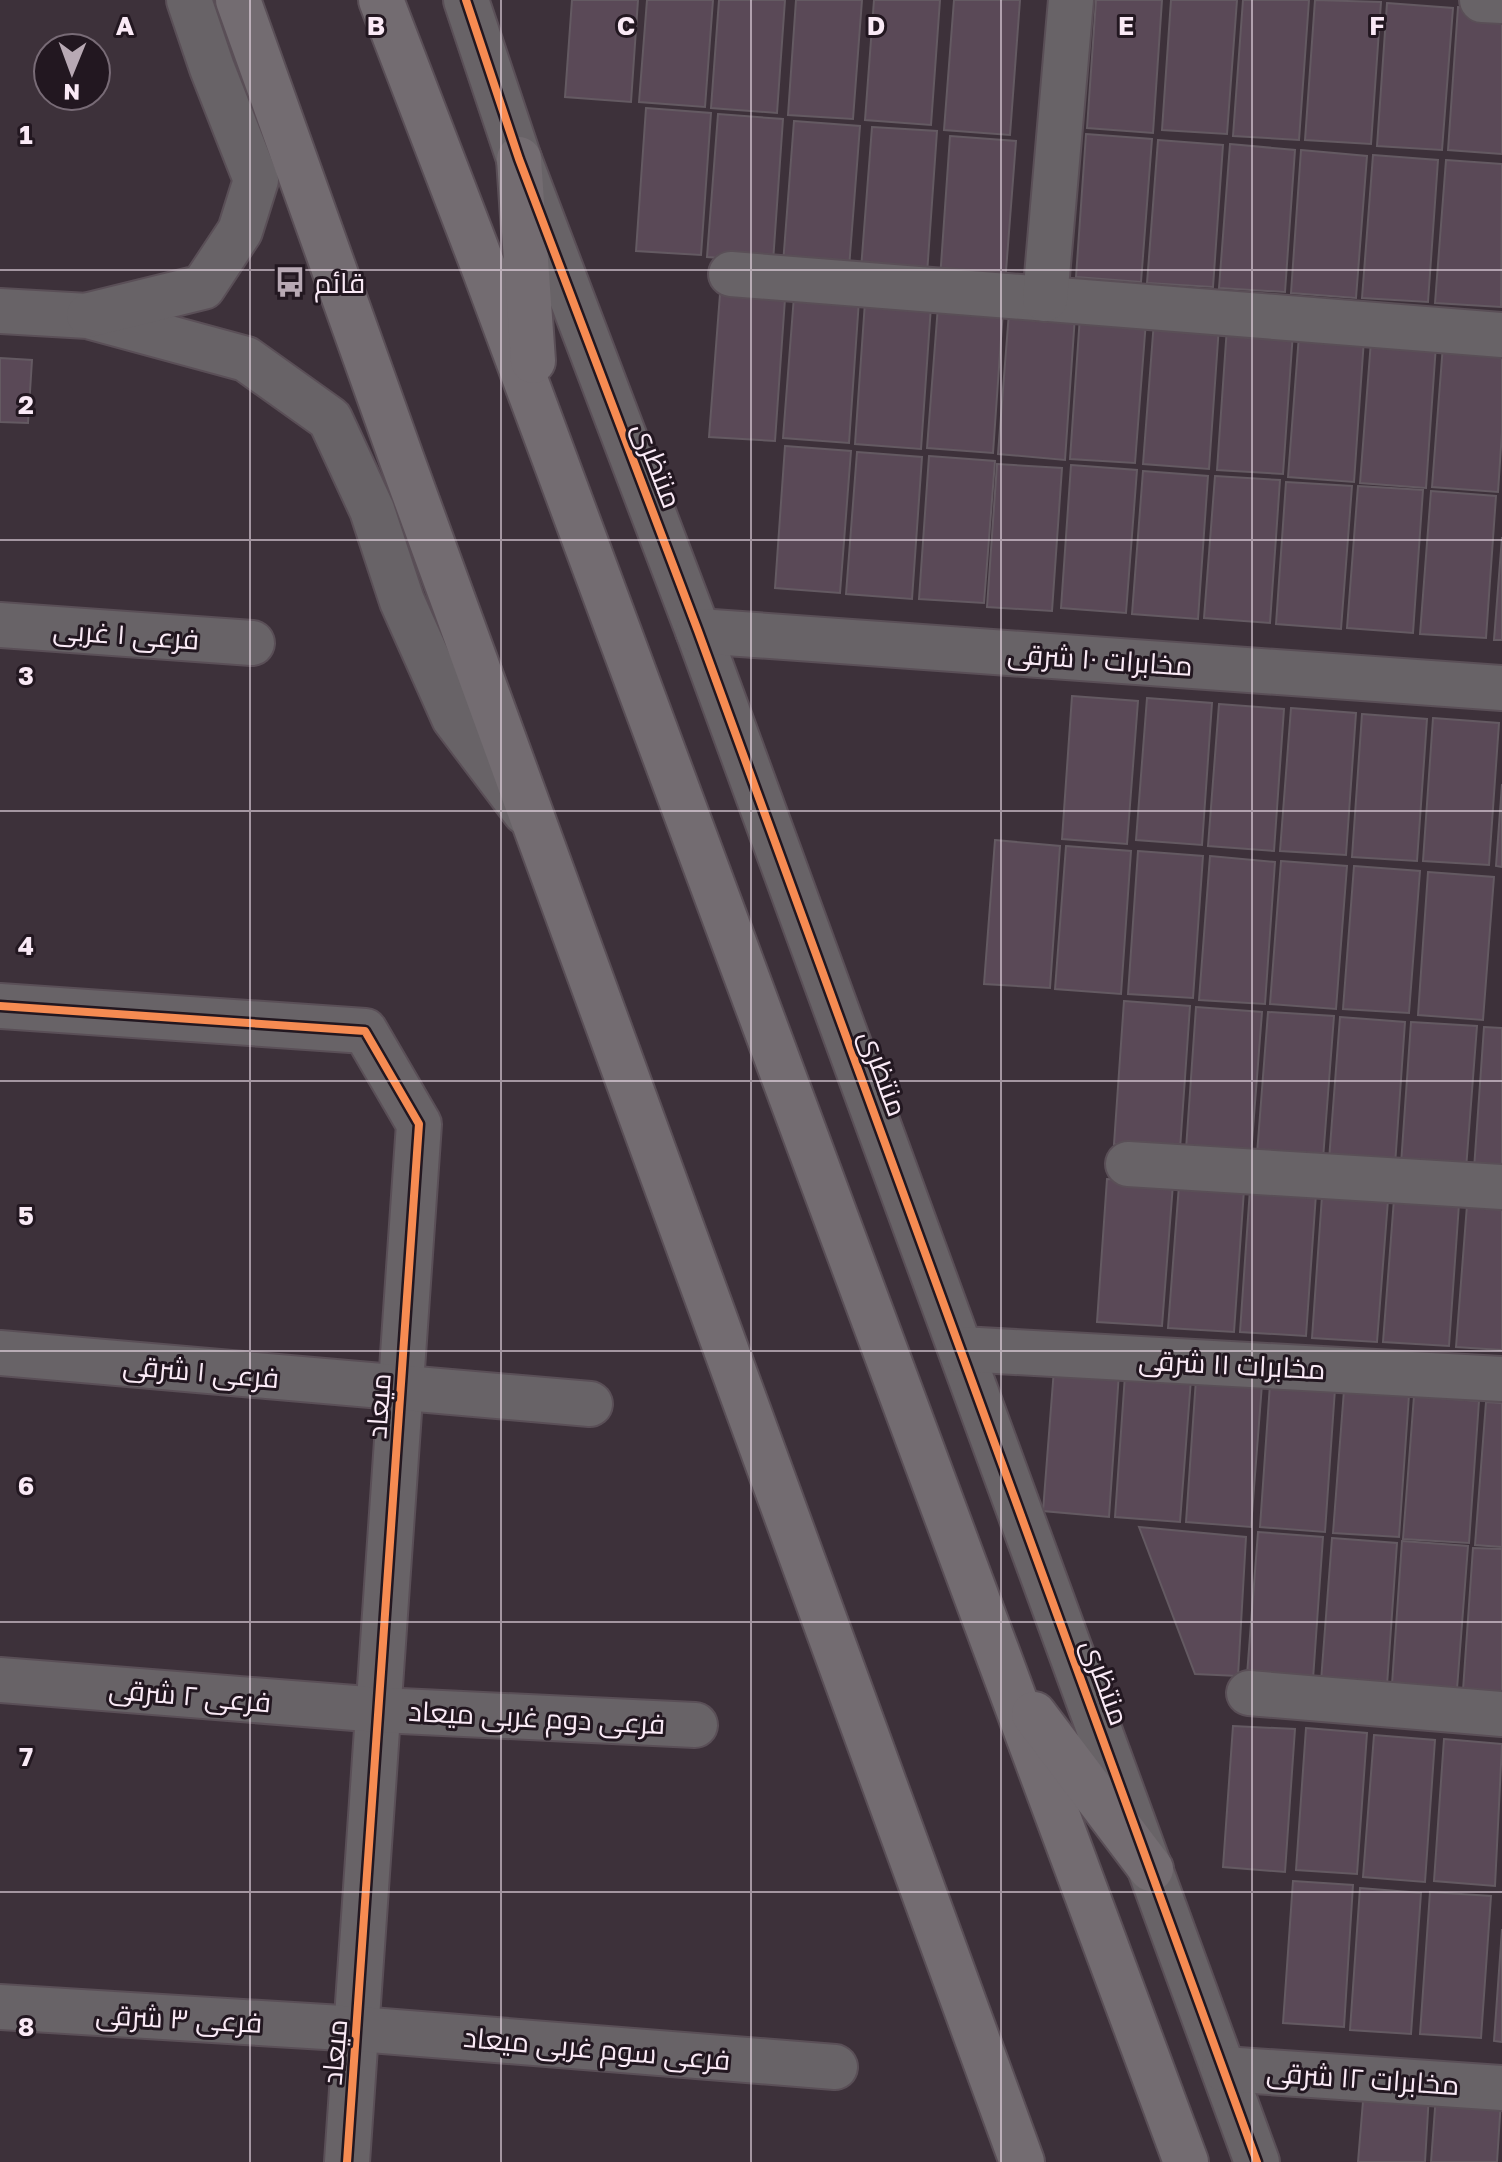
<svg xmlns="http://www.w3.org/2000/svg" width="1502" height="2162" font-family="'Golos Text',Cairo,sans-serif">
	<rect width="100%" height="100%" fill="#3d313a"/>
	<g fill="#5a4957" stroke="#645a62" stroke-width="2">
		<polygon points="572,0 638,0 631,102 565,97"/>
		<polygon points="647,0 713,0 705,107 639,102"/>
		<polygon points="719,0 785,0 777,113 711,108"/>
		<polygon points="796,0 862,0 853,119 788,115"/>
		<polygon points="874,0 940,0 931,125 865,120"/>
		<polygon points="954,0 1020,0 1010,135 944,130"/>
		<polygon points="1096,0 1162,0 1153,133 1087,128"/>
		<polygon points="1171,0 1237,0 1227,134 1162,130"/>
		<polygon points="1243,0 1309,0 1299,140 1233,136"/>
		<polygon points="1315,0 1381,2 1371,144 1305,140"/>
		<polygon points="1387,3 1453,8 1442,150 1377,146"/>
		<polygon points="1458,7 1502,10 1502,154 1448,150"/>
		<polygon points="646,108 711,113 701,255 636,251"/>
		<polygon points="718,114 783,119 773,262 707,257"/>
		<polygon points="794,121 860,126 849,268 783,264"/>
		<polygon points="872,127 937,131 927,274 861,269"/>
		<polygon points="1086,134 1152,139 1141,282 1076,277"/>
		<polygon points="950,136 1016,141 1005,284 940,279"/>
		<polygon points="1158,140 1223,145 1213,287 1147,283"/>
		<polygon points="1230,144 1295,150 1285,292 1219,288"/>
		<polygon points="1301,150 1367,156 1356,298 1291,293"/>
		<polygon points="1373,155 1438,160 1428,302 1362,298"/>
		<polygon points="1446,160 1502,164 1501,307 1435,303"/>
		<polygon points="720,294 785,299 775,441 709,437"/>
		<polygon points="794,296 859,300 849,443 783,438"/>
		<polygon points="865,302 931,306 921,449 855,444"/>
		<polygon points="938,306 1003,310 993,453 927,448"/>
		<polygon points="1009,312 1075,316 1065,460 998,454"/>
		<polygon points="1080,316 1146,321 1135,463 1070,459"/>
		<polygon points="1154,321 1219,326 1209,469 1143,464"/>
		<polygon points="1227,327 1293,332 1283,474 1217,470"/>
		<polygon points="1299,335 1364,339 1354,482 1288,477"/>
		<polygon points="1371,341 1436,345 1426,488 1360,483"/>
		<polygon points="1443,345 1502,349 1502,432 1498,492 1432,487"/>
		<polygon points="0,358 32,360 28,423 0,422"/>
		<polygon points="785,446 851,451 840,593 775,588"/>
		<polygon points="857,452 922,457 912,599 846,594"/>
		<polygon points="929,456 995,461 984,603 919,599"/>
		<polygon points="997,464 1062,468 1052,611 987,607"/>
		<polygon points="1071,465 1137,470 1126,613 1061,608"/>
		<polygon points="1143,471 1208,476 1198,619 1132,614"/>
		<polygon points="1215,476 1280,480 1270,623 1204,618"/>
		<polygon points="1286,482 1352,486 1341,629 1276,624"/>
		<polygon points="1358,486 1423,490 1413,633 1347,628"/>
		<polygon points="1431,491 1496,496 1486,638 1420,634"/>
		<polygon points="1502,537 1502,640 1494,640"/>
		<polygon points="1072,696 1138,701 1127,844 1062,839"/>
		<polygon points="1147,698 1212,703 1202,845 1136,840"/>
		<polygon points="1219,704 1284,709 1274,851 1208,846"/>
		<polygon points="1291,708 1356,713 1346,855 1280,851"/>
		<polygon points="1362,714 1427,719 1417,861 1352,857"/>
		<polygon points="1433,718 1499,723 1489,865 1423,861"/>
		<polygon points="1502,784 1502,867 1496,866"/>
		<polygon points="995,840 1060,846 1050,988 984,984"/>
		<polygon points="1066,846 1131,851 1121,994 1055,989"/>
		<polygon points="1138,851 1203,856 1193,998 1128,994"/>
		<polygon points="1210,856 1275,862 1265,1004 1199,1000"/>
		<polygon points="1281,861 1347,866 1336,1009 1270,1004"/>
		<polygon points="1354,866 1420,871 1409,1013 1343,1009"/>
		<polygon points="1428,872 1494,877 1483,1020 1418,1015"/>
		<polygon points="1124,1001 1190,1006 1180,1149 1114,1144"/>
		<polygon points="1196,1007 1262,1012 1251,1155 1186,1149"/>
		<polygon points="1268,1012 1334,1016 1323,1159 1257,1154"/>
		<polygon points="1340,1017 1405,1022 1395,1165 1329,1160"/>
		<polygon points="1411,1022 1477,1026 1466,1169 1401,1164"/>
		<polygon points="1484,1027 1502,1028 1502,1171 1474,1169"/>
		<polygon points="1107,1179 1173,1184 1162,1326 1097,1322"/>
		<polygon points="1179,1185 1244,1190 1234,1332 1168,1328"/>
		<polygon points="1250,1189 1316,1194 1306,1336 1240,1332"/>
		<polygon points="1322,1196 1388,1200 1377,1342 1312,1338"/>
		<polygon points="1394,1199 1459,1204 1449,1346 1383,1342"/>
		<polygon points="1467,1205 1502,1207 1502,1350 1456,1347"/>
		<polygon points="1054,1369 1119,1373 1109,1517 1043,1511"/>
		<polygon points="1125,1375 1191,1379 1180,1522 1115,1517"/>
		<polygon points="1196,1379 1262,1384 1251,1527 1186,1522"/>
		<polygon points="1270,1384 1335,1389 1325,1532 1260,1527"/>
		<polygon points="1344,1390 1409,1395 1399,1537 1333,1533"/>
		<polygon points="1414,1396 1479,1401 1469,1543 1403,1539"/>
		<polygon points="1486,1402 1502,1403 1502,1547 1475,1545"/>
		<polygon points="1139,1527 1246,1537 1238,1676 1195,1674"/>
		<polygon points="1258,1532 1323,1537 1313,1679 1247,1675"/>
		<polygon points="1332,1538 1397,1543 1387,1685 1321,1681"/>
		<polygon points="1402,1541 1468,1546 1457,1689 1392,1684"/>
		<polygon points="1473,1548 1502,1549 1502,1693 1463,1690"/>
		<polygon points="1233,1726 1295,1729 1285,1872 1223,1867"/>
		<polygon points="1306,1728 1367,1733 1357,1874 1296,1870"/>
		<polygon points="1374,1735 1435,1740 1425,1882 1363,1877"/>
		<polygon points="1444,1739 1502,1744 1495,1886 1434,1881"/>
		<polygon points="1293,1881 1353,1885 1344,2027 1283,2023"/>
		<polygon points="1360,1888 1421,1893 1411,2034 1350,2030"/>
		<polygon points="1430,1892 1491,1896 1481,2038 1420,2034"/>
		<polygon points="1502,1929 1502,2042 1494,2041"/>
		<polygon points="1364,2089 1429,2094 1425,2162 1358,2162"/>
		<polygon points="1436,2095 1501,2100 1497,2162 1431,2162"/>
	</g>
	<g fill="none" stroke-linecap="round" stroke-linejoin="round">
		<defs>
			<g id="minor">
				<polyline points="466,0 519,159 698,631 1257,2162"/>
				<polyline points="1482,0 1502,1"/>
				<polyline points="731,274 1502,335"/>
				<polyline points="1045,299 1071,0"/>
				<polyline points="0,311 88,316 246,359 330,419 372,510 402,601 454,718 525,812"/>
				<polyline points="89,315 203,287 240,231 256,180 212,68 189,0"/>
				<polyline points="0,625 252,643"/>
				<polyline points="698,631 1502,688"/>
				<polyline points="0,1006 365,1031 419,1124 347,2162"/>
				<polyline points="1128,1164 1502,1187"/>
				<polyline points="961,1349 1502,1379"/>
				<polyline points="0,1353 590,1404"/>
				<polyline points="0,1680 380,1710 695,1725"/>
				<polyline points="1249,1693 1502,1714"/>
				<polyline points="0,2007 358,2029 835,2067"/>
				<polyline points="1224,2069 1502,2088"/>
			</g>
			<g id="major">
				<polyline points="238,0 402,460 1022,2162"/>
				<polyline points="381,0 485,271 1186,2162"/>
				<polyline points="519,159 533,361"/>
				<polyline points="1034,1714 1151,1869"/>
			</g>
		</defs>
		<use href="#minor" stroke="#5a4f57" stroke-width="48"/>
		<use href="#major" stroke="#5a4f57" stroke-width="48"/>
		<use href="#minor" stroke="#686367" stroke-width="44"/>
		<use href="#major" stroke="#736c71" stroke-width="44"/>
		<defs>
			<g id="cycleway">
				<polyline points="466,0 519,159 698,631 1257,2162"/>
				<polyline points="0,1006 365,1031 419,1124 347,2162"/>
			</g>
		</defs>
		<use href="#cycleway" stroke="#221720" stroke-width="13"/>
		<use href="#cycleway" stroke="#f68b52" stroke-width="8"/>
	</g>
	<path fill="none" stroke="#faeaf6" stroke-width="2" stroke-opacity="0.55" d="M250,0V2162M501,0V2162M751,0V2162M1001,0V2162M1252,0V2162M0,270H1502M0,540H1502M0,811H1502M0,1081H1502M0,1351H1502M0,1622H1502M0,1892H1502"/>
	<defs>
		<symbol id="bus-bare" viewBox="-9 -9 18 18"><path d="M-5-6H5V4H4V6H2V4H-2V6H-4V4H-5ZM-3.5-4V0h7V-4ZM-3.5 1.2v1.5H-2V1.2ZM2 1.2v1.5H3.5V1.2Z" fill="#b8a9b4" stroke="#221720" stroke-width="2.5" paint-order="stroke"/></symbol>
	</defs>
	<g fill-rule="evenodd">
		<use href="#bus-bare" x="268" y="260" width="44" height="44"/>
	</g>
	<g text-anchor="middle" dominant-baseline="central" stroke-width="6" stroke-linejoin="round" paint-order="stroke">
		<g font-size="28" fill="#faeaf6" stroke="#221720" text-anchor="start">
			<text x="314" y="282">قائم</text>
		</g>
		<g font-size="28" fill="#faeaf6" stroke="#221720">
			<text transform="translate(658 465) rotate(69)">منتظری</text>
			<text transform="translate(126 634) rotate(4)">فرعی ۱ غربی</text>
			<text transform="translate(1100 659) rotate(4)">مخابرات ۱۰ شرقی</text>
			<text transform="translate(884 1073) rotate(70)">منتظری</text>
			<text transform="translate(1232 1364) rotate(3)">مخابرات ۱۱ شرقی</text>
			<text transform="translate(201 1371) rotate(5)">فرعی ۱ شرقی</text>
			<text transform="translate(378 1406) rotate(-86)">میعاد</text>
			<text transform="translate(1106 1682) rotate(70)">منتظری</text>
			<text transform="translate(190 1695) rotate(5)">فرعی ۲ شرقی</text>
			<text transform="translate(537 1717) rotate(3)">فرعی دوم غربی میعاد</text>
			<text transform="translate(179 2018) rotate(3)">فرعی ۳ شرقی</text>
			<text transform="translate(597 2048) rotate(5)">فرعی سوم غربی میعاد</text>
			<text transform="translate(334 2052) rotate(-85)">میعاد</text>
			<text transform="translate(1363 2078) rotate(4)">مخابرات ۱۲ شرقی</text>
		</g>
	</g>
	<g font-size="26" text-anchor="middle" font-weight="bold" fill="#faeaf6" stroke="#221720" stroke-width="6" stroke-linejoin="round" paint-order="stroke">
		<text x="125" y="35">A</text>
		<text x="376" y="35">B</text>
		<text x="626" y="35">C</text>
		<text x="876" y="35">D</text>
		<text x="1126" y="35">E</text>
		<text x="1377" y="35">F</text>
		<text x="26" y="144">1</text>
		<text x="26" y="414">2</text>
		<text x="26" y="685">3</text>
		<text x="26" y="955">4</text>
		<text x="26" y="1225">5</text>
		<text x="26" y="1495">6</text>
		<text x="26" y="1766">7</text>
		<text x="26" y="2036">8</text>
	</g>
	<g transform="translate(72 72) rotate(181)"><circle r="38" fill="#221720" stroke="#786b76" stroke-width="2"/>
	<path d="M0-6L14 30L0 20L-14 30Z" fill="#b8a9b4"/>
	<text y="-12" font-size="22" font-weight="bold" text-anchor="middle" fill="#faeaf6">N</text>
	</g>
</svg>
